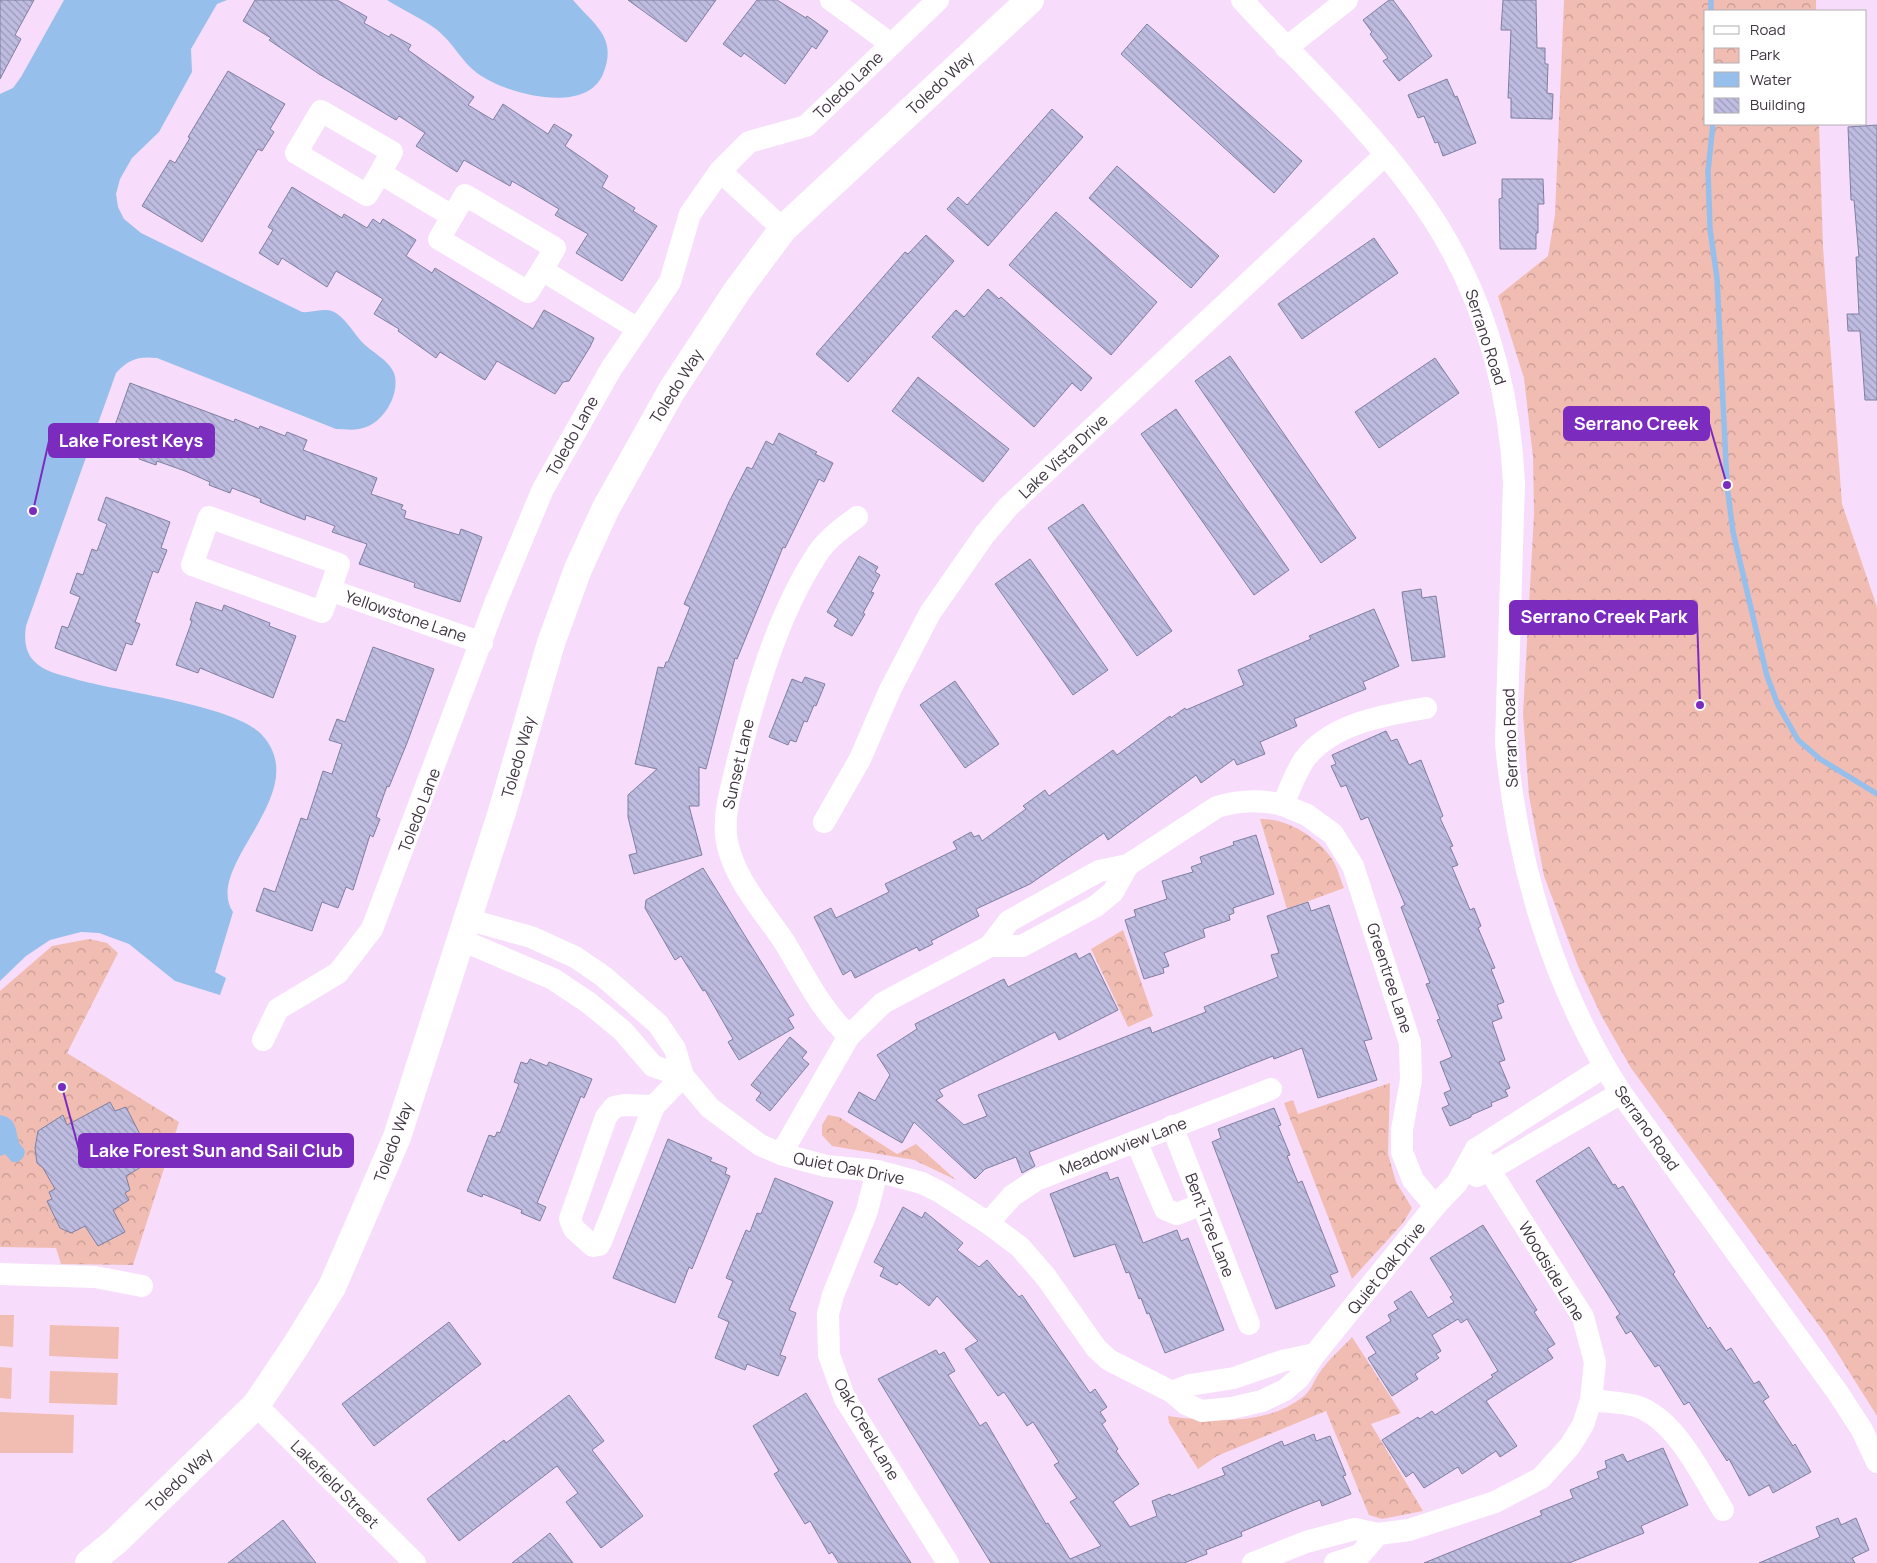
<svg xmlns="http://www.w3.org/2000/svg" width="1877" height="1563" font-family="Manrope,sans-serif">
	<defs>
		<pattern id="park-crowns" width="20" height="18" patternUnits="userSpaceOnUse" patternTransform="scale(1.25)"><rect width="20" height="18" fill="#f1bdb3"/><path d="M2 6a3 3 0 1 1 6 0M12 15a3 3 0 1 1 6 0" fill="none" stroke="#c59a93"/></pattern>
		<pattern id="building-back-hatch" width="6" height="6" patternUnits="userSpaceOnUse" patternTransform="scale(1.25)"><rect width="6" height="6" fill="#bebde1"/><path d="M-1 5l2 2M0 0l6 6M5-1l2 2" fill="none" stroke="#9c9ab8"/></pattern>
	</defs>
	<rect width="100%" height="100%" fill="#f7ddfb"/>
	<g fill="#f1bdb3">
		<polygon points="0,1315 14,1315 13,1347 0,1346"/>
		<polygon points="50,1325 119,1327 118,1359 49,1356"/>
		<polygon points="0,1367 12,1368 11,1399 0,1398"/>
		<polygon points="50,1371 118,1373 117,1405 49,1403"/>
		<polygon points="0,1412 74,1415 73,1453 0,1453"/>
	</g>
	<g fill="url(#park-crowns)">
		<polygon points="1564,0 1816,0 1816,11 1706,11 1706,124 1819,124 1823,247 1842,504 1877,607 1877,1416 1826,1335 1631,1068 1601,1015 1578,966 1544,876 1529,796 1523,714 1534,514 1533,457 1524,378 1498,296 1548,256 1555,215"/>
		<path d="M1260,819C1286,818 1318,837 1332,859C1338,868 1340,879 1344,888L1287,909Z"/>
		<polygon points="1123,930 1153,1016 1128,1027 1091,949"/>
		<polygon points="89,939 107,943 118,953 67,1053 179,1122 133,1265 61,1264 56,1248 0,1247 0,991 52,946"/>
		<polygon points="1390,1083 1388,1154 1396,1182 1412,1208 1403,1223 1352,1279 1284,1103 1293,1100 1298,1114"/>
		<polygon points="828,1115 839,1117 897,1154 916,1144 956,1180 914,1160 832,1146 822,1135 822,1125"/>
		<path d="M1352,1337L1401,1413L1371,1424L1423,1511L1382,1519L1369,1515L1326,1411L1217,1456L1198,1469L1169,1423L1168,1416C1212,1422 1265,1426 1303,1397C1312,1390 1314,1380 1320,1372C1329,1359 1342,1348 1352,1337Z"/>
	</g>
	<g fill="#96bfec">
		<path d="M64,0H227L217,4L191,49L192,72L159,132L132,158L120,179L116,194L118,207L124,219L141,233L302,312C311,313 324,308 332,311C344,316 353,332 361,341C371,352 388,359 394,373C401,394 383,423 363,428C354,431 345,429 336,429L157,358C138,356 129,359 116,373L26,626C24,639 25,652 34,661C44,672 62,675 75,679C119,692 235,705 262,735C315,793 202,865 233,912L215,972L226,978L220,995L175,981L129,944L99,933L81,932L50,940L26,956L0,981V94L13,88L21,77Z"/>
		<path d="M387,0H573C594,25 618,37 603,74C586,116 505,94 477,73C461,61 453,42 436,29C421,18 403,10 387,0Z"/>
		<path d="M0,1115C17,1118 15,1129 19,1142C20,1146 24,1147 25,1152L23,1158L18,1162H12L5,1154L0,1156Z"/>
	</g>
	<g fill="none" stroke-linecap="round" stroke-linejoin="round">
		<g stroke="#96bfec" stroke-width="5.5">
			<polyline points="1711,0 1711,11"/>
			<polyline points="1713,124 1708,171 1710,229 1717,278 1727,485 1733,532 1767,676 1778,705 1798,740 1820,759 1877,794"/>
		</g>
	</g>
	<g fill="url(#building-back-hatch)" stroke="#807fa0">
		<polygon points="0,0 34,0 15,35 21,39 0,79"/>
		<polygon points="255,0 337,0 367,17 364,23 389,37 391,34 411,45 408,50 474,97 468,105 493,120 503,104 548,134 554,124 572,135 565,146 608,176 602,187 635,208 633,211 657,226 622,281 576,253 588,234 555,215 559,209 512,181 510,186 464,160 457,172 416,146 425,133 399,116 396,120 319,74 269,40 271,38 243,21"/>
		<polygon points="628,0 716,0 686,42"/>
		<polygon points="757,0 777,0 806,18 807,16 828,31 816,49 812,46 785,84 744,53 741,57 723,44"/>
		<polygon points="1389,0 1393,0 1410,23 1432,56 1399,81 1383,61 1388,58 1370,34 1372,32 1363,20"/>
		<polygon points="1503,0 1536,0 1537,48 1545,48 1545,64 1548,64 1547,93 1553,94 1552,119 1511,118 1511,98 1508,98 1511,30 1501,30"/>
		<polygon points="1147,24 1302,161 1274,193 1121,54"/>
		<polygon points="228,71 285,104 270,129 274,132 262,151 258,149 202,242 142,206 170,160 175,163 190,138 188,137"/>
		<polygon points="1447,79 1455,97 1457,96 1476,143 1443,156 1438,142 1435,143 1424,116 1418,118 1408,95"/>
		<polygon points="1052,109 1083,137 988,246 947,209 958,197 967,205"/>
		<polygon points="1877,125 1877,400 1865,400 1860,331 1848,331 1847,314 1859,314 1856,257 1859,257 1854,200 1851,200 1848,127"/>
		<polygon points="1117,166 1219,256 1191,288 1089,198"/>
		<polygon points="1502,179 1543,179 1544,204 1538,204 1538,233 1536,233 1536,249 1500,249 1499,199 1502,198"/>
		<polygon points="292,187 342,218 344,214 367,228 373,219 380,224 383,219 416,240 406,256 432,273 435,268 533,329 544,310 594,338 590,347 569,381 563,382 555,394 497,361 485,380 440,352 436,358 398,331 399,329 374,314 383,299 336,271 327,287 282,258 278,265 259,253 273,230 268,227"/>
		<polygon points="1056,212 1157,302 1111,355 1009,265"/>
		<polygon points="926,235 954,261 848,382 816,354 905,252 908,254"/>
		<polygon points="1374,238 1398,273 1302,339 1278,304"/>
		<polygon points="988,289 999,299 1001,297 1092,378 1081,391 1072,383 1034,427 932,337 956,310 964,317"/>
		<polygon points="1230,356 1356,538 1321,563 1195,381"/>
		<polygon points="1435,358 1459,393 1379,448 1355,412"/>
		<polygon points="918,377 1009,449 983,482 892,411"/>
		<polygon points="130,383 234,422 235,419 259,429 260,426 285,436 287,432 307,440 303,450 377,478 371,494 403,505 401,509 406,511 404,518 459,535 461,529 482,537 460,602 414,587 415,583 359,564 367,544 332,532 335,526 306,515 305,520 287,513 260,502 261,499 232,488 230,493 209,485 210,482 185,471 157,461 156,465 139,459 140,456 108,445"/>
		<polygon points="1176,409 1289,570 1254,595 1141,434"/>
		<polygon points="779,433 817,452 815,454 833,463 824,482 819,479 785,548 783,547 737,659 735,658 706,769 699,767 699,806 689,806 702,855 634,874 629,855 637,853 628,817 628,795 657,769 635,764 658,667 664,668 666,662 668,662 690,607 684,604 729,502 747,467 752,469 766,441 773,445"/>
		<polygon points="106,497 170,522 161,548 167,550 158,573 153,571 135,622 140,624 132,645 126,643 116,671 55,648 62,626 68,628 80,597 70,593 77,573 83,575 92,549 97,551 107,524 98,520"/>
		<polygon points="1083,504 1172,631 1137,656 1048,528"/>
		<polygon points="859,556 878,567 875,572 880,575 871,592 874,593 863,613 865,614 852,636 834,626 838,619 827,612"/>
		<polygon points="1030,559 1108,670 1073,695 995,584"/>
		<polygon points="1421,589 1422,598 1436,596 1445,657 1412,661 1402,592"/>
		<polygon points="196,602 222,611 224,605 270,623 269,626 296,636 273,698 200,668 198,673 176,665 192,621 190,620"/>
		<polygon points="1374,609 1399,666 1363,682 1366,689 1294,719 1297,726 1260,742 1265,754 1237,765 1234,759 1201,783 1196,775 1108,840 1104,833 1030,884 976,909 979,916 931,941 933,944 919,951 917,947 855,978 851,970 843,975 814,917 831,908 836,918 889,892 885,884 957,849 953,842 971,832 974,837 979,835 982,841 1026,809 1023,806 1045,790 1049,796 1113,750 1117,755 1170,716 1171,718 1185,708 1186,710 1244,685 1238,670 1311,639 1309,636"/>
		<polygon points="373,647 434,669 407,743 389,787 387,786 376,817 380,819 373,837 370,835 353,890 346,887 338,908 322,902 312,931 256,911 264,888 275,892 301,818 307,820 323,771 332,774 342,744 329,740 337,719 345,722"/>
		<polygon points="805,677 825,684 816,706 814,705 807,722 804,721 796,742 790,740 788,745 769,737 792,679 802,683"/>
		<polygon points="955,681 999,744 965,768 920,705"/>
		<polygon points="1386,731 1391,741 1397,739 1409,765 1421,760 1443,816 1440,818 1453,846 1450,847 1458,865 1452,867 1470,910 1474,908 1481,926 1478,928 1495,968 1491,969 1504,1002 1497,1005 1502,1018 1492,1022 1505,1060 1499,1062 1510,1088 1505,1090 1508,1096 1491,1103 1492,1106 1471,1115 1471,1117 1450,1126 1442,1108 1449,1105 1444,1093 1451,1090 1440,1062 1452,1057 1437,1020 1440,1019 1426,984 1430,983 1401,907 1405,905 1368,817 1361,820 1346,785 1341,787 1331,766 1336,764 1332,755"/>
		<polygon points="1256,835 1274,894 1233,908 1234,913 1229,915 1230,920 1203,929 1205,937 1164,953 1169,966 1163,968 1164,973 1144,979 1125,920 1136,916 1134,910 1167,899 1162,881 1193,872 1191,867 1202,863 1200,857 1234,845 1233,842"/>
		<polygon points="703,868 794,1015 788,1018 794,1028 739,1060 728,1042 733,1039 705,990 703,991 681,956 675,960 645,908 646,900"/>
		<polygon points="1308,902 1311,911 1329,905 1372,1039 1364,1041 1377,1080 1318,1098 1302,1048 1274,1059 1273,1056 1029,1152 1035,1166 1022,1173 1016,1157 985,1169 975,1179 914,1122 902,1143 848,1112 859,1092 875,1101 890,1075 877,1055 917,1029 915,1024 1004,979 1008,987 1076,953 1079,959 1090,953 1118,1010 1059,1040 1055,1032 939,1090 943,1096 936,1100 964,1125 987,1116 978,1095 1150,1027 1152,1033 1201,1014 1206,1012 1204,1007 1278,977 1271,955 1279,953 1267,916"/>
		<polygon points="790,1037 807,1052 802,1058 809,1064 770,1111 756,1100 761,1093 751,1085"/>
		<polygon points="530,1059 547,1066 549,1062 592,1079 584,1098 581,1096 537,1203 546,1207 540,1221 521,1213 522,1210 483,1194 482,1197 467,1191 489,1135 495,1137 497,1132 500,1133 519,1084 514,1082 521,1062 527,1064"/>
		<polygon points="110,1102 115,1111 126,1107 151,1156 146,1159 148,1163 126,1176 130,1190 125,1193 129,1200 113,1210 125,1232 98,1246 85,1226 71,1233 60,1228 47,1201 52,1199 49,1192 55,1189 43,1168 37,1163 35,1148 38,1131 63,1115 67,1125"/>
		<polygon points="1274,1108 1281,1125 1278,1126 1290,1155 1287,1156 1298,1183 1302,1181 1338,1272 1330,1275 1335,1286 1276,1309 1212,1142 1221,1138 1218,1129"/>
		<polygon points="668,1139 712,1158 710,1161 727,1168 725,1174 730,1176 692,1269 689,1267 675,1303 613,1278"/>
		<polygon points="1589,1147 1613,1185 1615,1184 1618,1189 1623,1186 1675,1272 1673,1274 1708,1329 1710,1327 1726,1351 1731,1348 1754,1384 1759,1381 1769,1397 1763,1401 1793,1446 1795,1444 1811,1472 1773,1493 1769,1485 1749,1496 1729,1459 1727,1461 1689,1402 1684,1405 1659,1365 1655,1367 1631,1331 1626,1334 1616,1317 1620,1314 1536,1181"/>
		<polygon points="1107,1172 1110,1180 1118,1177 1143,1243 1177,1230 1181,1241 1188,1238 1224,1330 1165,1353 1149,1313 1147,1314 1141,1298 1139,1299 1129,1272 1126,1273 1115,1244 1074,1257 1050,1194"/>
		<polygon points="775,1178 833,1202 789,1310 796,1313 780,1355 786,1357 778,1376 747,1364 745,1370 715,1358 729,1322 718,1317 733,1281 726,1278 746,1230 750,1232 757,1213 761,1214"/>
		<polygon points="903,1207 922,1218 925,1212 963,1243 957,1250 979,1267 987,1260 1019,1297 1022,1295 1090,1393 1095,1389 1107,1407 1100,1412 1106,1421 1102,1424 1118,1449 1116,1451 1139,1484 1113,1502 1130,1527 1157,1516 1152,1501 1170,1494 1171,1496 1225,1475 1222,1468 1282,1441 1284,1446 1314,1434 1316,1441 1330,1436 1346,1475 1343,1476 1351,1494 1322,1506 1320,1500 1294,1510 1241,1532 1242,1536 1206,1550 1207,1554 1184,1563 991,1563 878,1379 936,1350 939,1355 944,1352 955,1371 948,1375 980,1426 986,1422 1046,1524 1048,1523 1070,1559 1101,1546 1070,1502 1077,1498 1054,1465 1059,1462 1033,1422 1027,1426 1004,1392 998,1396 965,1349 978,1341 937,1296 929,1306 899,1282 897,1285 880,1276 884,1268 874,1262"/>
		<polygon points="1483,1225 1537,1310 1534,1312 1555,1344 1547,1349 1553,1358 1486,1401 1517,1446 1500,1457 1496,1451 1462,1474 1458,1467 1424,1488 1413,1472 1406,1477 1382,1440 1418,1417 1420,1419 1432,1411 1435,1415 1493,1377 1491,1375 1498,1371 1467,1319 1461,1323 1458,1319 1432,1335 1441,1351 1436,1354 1439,1358 1415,1374 1418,1379 1392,1396 1368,1358 1376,1353 1366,1337 1391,1321 1388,1315 1398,1309 1394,1302 1411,1291 1428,1318 1454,1302 1450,1297 1453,1295 1430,1258"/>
		<polygon points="449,1322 481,1364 374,1446 342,1404"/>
		<polygon points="806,1393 889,1529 911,1563 839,1563 832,1552 829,1554 810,1521 805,1524 774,1474 779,1471 753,1426"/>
		<polygon points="569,1395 604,1441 592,1450 643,1516 601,1548 566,1502 578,1493 557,1466 459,1541 427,1499 504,1440 506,1443"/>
		<polygon points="1663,1448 1688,1505 1641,1526 1644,1533 1569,1563 1424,1563 1542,1515 1540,1511 1573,1498 1570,1490 1599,1478 1597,1472 1607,1468 1605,1461 1623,1454 1627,1462"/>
		<polygon points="1838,1518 1841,1525 1856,1518 1869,1550 1852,1558 1855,1563 1759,1563 1820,1537 1816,1527"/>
		<polygon points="283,1520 316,1563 228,1563 268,1532"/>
		<polygon points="550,1533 573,1563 512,1563 535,1545"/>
	</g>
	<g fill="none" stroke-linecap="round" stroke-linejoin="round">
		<g stroke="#fff" stroke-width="22">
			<polyline points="831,0 891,44"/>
			<path d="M1242,0C1300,63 1364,122 1414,191C1478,277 1509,377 1514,483L1506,743C1517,866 1554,989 1621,1093L1838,1393L1862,1430L1877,1462"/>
			<polyline points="1286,48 1347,0"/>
			<polyline points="720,171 783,229"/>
			<polyline points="380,173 367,195 296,153 321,111 392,152 380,173 452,216"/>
			<polyline points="542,270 528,292 439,239 465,195 555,248 542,270 638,329"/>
			<polyline points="330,590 339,564 209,517 192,565 322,612 330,590 482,643"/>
			<polyline points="1283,805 1307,815 1333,834 1353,866 1410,1043 1411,1080 1402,1130 1402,1152 1413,1180 1435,1206"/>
			<polyline points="824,822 860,759 890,690 930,613 985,534 1008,507 1385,155"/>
			<polyline points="466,919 531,937 575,957 603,976 658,1024 675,1049 683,1076 710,1108 760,1145 781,1154 826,1166 877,1171 922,1183 940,1192 988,1223 1020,1247 1046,1277 1096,1348 1109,1360 1172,1392 1186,1404 1202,1411 1232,1408 1262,1401 1285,1390 1299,1378 1315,1354 1435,1206 1457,1183 1476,1149 1604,1067"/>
			<polyline points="459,939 553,979 589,1003 623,1031 653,1066 683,1076"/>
			<polyline points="990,946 1022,946 1096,906 1113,892 1128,865"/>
			<path d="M849,1036C821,1010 805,976 785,943C764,911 735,881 727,842C722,815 732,787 738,760C755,694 777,617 814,559C824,541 841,529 857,517"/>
			<polyline points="263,1040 278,1009 338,973 372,929 497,599 543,489 611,369 670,282 690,214 720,171 749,142 806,126 938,0"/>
			<polyline points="654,1106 624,1105 614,1107 606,1117 570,1219 574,1229 593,1246 599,1245 602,1239 654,1106 683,1076"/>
			<polyline points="1172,1126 1249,1324"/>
			<polyline points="1136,1141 1165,1209 1177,1214 1202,1204"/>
			<path d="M781,1154L849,1036L883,1003L990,946L1009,921L1099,871L1128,865L1217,807C1240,800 1260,799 1283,805C1289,790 1295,774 1304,760C1331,723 1385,715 1426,708"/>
			<polyline points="877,1171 867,1211 833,1295 828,1314 829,1355 845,1399 948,1563"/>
			<polyline points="1477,1176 1489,1170 1621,1093"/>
			<polyline points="988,1223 1012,1196 1036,1180 1271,1089"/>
			<polyline points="0,1274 95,1277 142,1286"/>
			<polyline points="1172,1392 1190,1385 1234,1378 1282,1361 1315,1354"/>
			<path d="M1591,1400C1605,1402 1622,1402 1636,1406C1676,1419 1702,1476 1723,1510"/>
			<polyline points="256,1405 415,1563"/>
			<polyline points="1253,1563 1306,1542 1355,1529 1378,1534 1409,1530 1495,1502 1541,1478 1570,1446 1583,1425 1591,1400 1595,1362 1583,1317 1476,1149"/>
			<polyline points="1335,1563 1360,1555 1378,1534"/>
		</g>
		<polyline stroke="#fff" stroke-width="28" points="89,1563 116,1541 256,1405 295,1347 332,1287 397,1137 502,812 551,643 578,569 606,508 672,390 737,291 783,229 1030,0"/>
	</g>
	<g text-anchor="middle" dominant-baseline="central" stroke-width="5" stroke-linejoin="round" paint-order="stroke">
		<g font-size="16" fill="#3f3541" stroke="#fff">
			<text transform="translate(940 83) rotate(-43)">Toledo Way</text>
			<text transform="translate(848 85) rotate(-44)">Toledo Lane</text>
			<text transform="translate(1486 337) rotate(72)">Serrano Road</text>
			<text transform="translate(676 386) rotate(-58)">Toledo Way</text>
			<text transform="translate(572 436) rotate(-61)">Toledo Lane</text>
			<text transform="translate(1063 456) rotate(-43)">Lake Vista Drive</text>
			<text transform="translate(406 616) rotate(19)">Yellowstone Lane</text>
			<text transform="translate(1510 738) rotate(-92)">Serrano Road</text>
			<text transform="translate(518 757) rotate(-74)">Toledo Way</text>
			<text transform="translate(738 764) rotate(-77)">Sunset Lane</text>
			<text transform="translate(419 810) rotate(-69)">Toledo Lane</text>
			<text transform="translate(1390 978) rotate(72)">Greentree Lane</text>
			<text transform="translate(1647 1128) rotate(55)">Serrano Road</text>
			<text transform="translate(393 1142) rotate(-70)">Toledo Way</text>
			<text transform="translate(1123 1146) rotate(-21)">Meadowview Lane</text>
			<text transform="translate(849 1168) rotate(11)">Quiet Oak Drive</text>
			<text transform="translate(1210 1225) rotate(69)">Bent Tree Lane</text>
			<text transform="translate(1386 1268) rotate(-51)">Quiet Oak Drive</text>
			<text transform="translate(1552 1271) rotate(59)">Woodside Lane</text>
			<text transform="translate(867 1429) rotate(60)">Oak Creek Lane</text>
			<text transform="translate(179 1480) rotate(-44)">Toledo Way</text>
			<text transform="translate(335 1484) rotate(45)">Lakefield Street</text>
		</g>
	</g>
	<path fill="none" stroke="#7b2cbf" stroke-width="2" d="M1727 485L1709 423M33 511L49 441M1700 705L1697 617M62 1087L79 1150"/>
	<g fill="#7b2cbf" stroke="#fff" stroke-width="2">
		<circle cx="1727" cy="485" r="5"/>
		<circle cx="33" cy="511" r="5"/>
		<circle cx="1700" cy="705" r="5"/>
		<circle cx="62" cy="1087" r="5"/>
	</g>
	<g fill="#7b2cbf" stroke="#7b2cbf" stroke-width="2">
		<rect x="1564" y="407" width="145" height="33" rx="5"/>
		<rect x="49" y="424" width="165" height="33" rx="5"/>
		<rect x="1510" y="601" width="187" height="33" rx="5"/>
		<rect x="79" y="1134" width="274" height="33" rx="5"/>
	</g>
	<g font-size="18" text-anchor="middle" font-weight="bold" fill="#fff">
		<text x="1636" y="430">Serrano Creek</text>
		<text x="131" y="447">Lake Forest Keys</text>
		<text x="1604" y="623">Serrano Creek Park</text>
		<text x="216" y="1157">Lake Forest Sun and Sail Club</text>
	</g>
	<rect x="1704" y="10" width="162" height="115" fill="#ffffff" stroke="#b2aeb3"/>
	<rect x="1714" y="26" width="25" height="8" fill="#ffffff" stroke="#b2aeb3"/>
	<text x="1750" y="35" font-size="15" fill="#3f3541">Road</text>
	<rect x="1714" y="48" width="25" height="15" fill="url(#park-crowns)" stroke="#b2aeb3"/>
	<text x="1750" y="60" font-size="15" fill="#3f3541">Park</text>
	<rect x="1714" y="72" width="25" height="15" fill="#96bfec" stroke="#b2aeb3"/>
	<text x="1750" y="85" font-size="15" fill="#3f3541">Water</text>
	<rect x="1714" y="98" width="25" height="15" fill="url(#building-back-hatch)" stroke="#b2aeb3"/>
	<text x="1750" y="110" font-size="15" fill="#3f3541">Building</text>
</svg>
